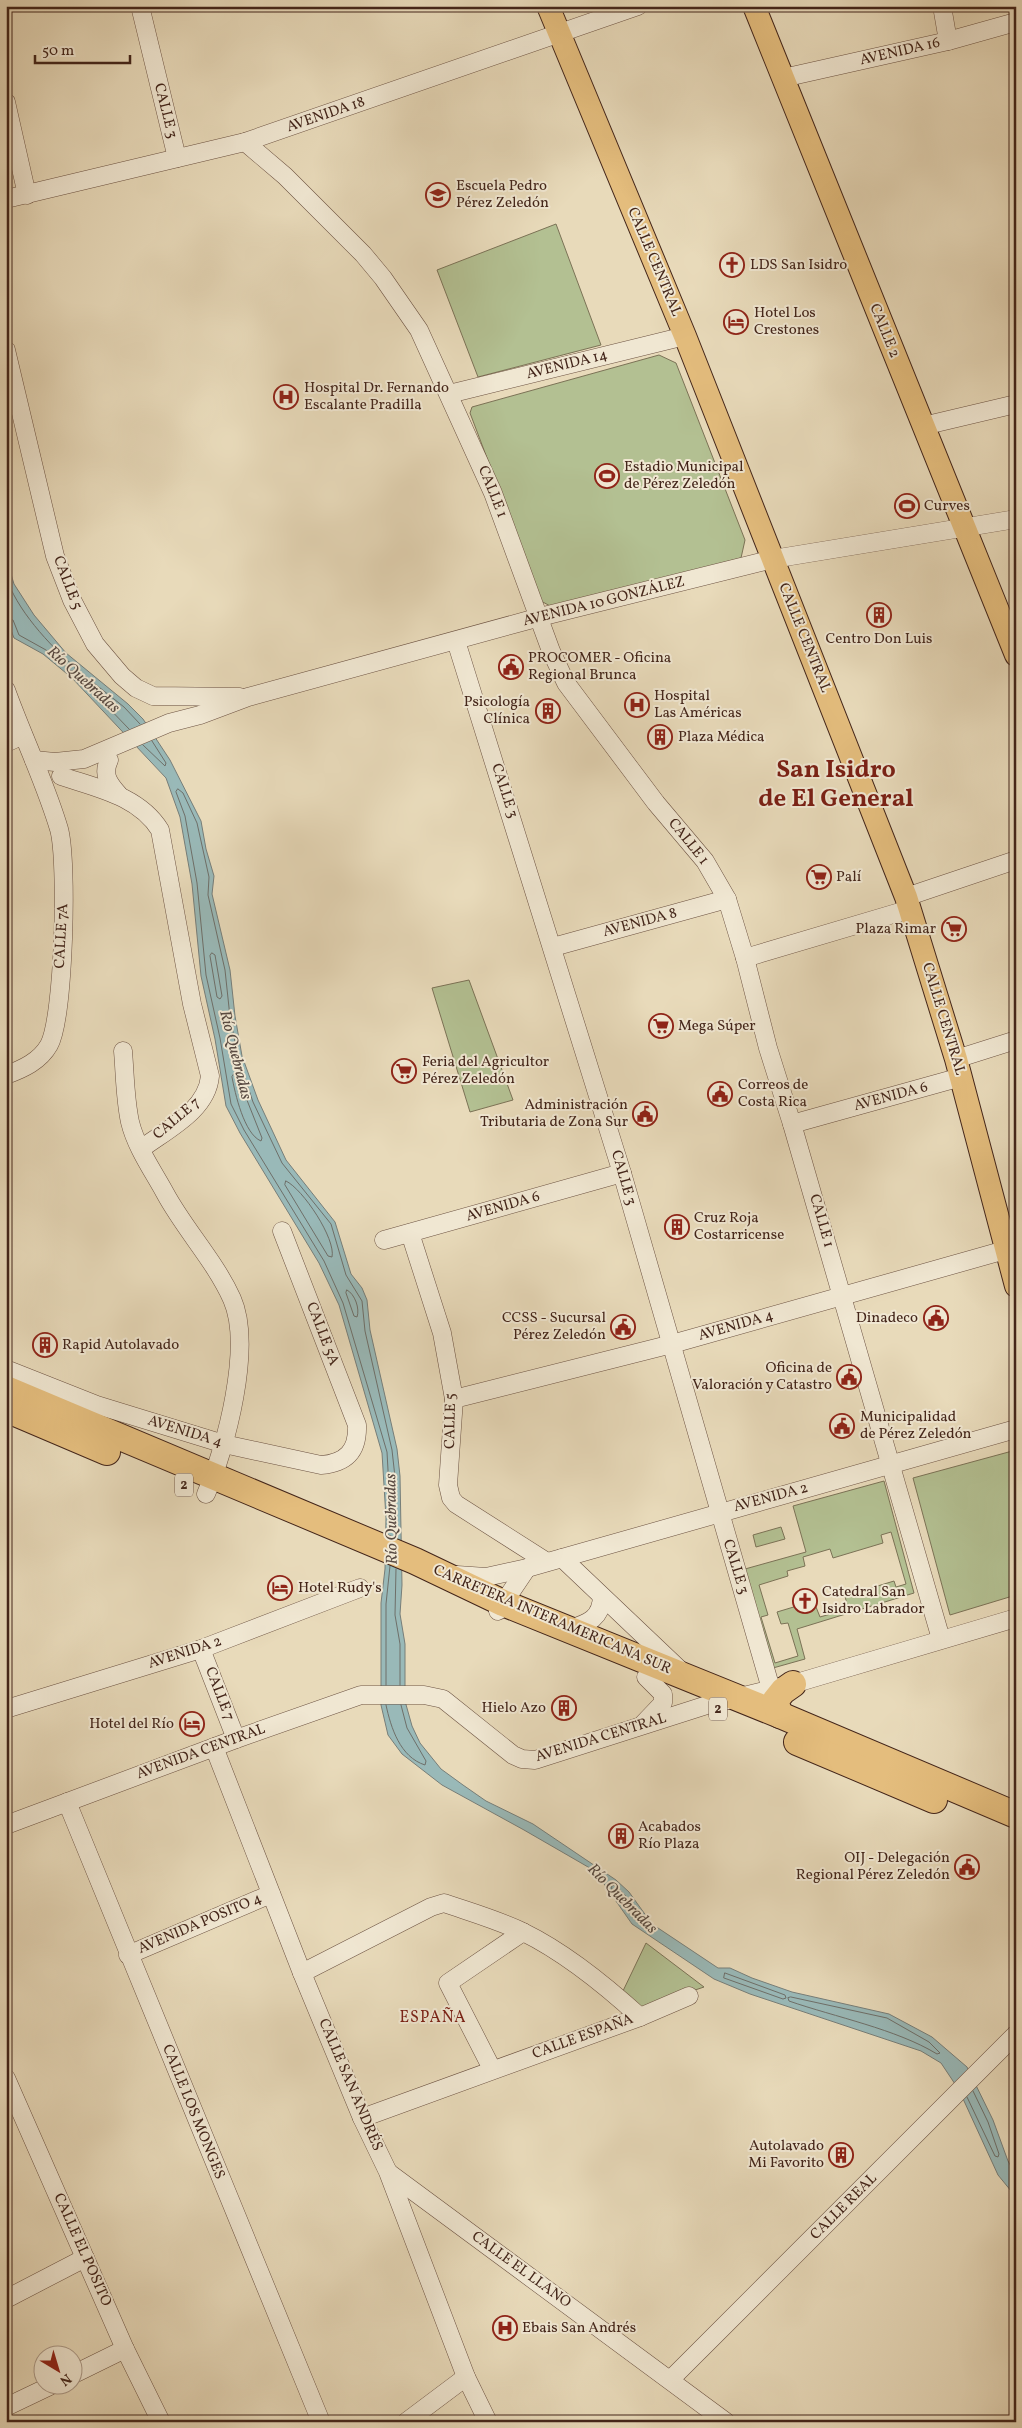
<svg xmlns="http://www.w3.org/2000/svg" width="1022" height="2428" font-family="Vollkorn,serif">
	<rect width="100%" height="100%" fill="#e8daba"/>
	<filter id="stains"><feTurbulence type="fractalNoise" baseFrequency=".004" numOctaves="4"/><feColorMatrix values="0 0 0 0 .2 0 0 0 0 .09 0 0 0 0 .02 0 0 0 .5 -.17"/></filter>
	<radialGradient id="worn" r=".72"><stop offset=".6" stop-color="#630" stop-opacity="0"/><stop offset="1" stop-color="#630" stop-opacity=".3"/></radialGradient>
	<g fill="#b3c092" stroke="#7b7256" fill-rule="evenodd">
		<polygon points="556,224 601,345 478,377 437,270"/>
		<polygon points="659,355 676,363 745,540 741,558 552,607 541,601 470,413 472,407"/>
		<polygon points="469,980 513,1100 470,1112 432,988"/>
		<polygon points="1016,1450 1016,1595 950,1615 913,1478"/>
		<path d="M884,1481L914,1593L797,1629L805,1659L773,1668L745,1569L806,1552L793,1506ZM891,1532L906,1584L896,1587L894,1581L845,1596L848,1609L820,1617L816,1607L799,1612L797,1606L777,1612L781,1624L788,1623L798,1656L775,1663L761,1617L768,1615L759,1585L788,1576L787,1571L805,1566L803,1557L830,1549L833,1558L883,1543L881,1535Z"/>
		<polygon points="781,1527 785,1539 756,1547 753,1535"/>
		<polygon points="646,1943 704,1987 642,2008 622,1993"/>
	</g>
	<polygon fill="#99b9b8" stroke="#777e79" points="6,558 14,584 34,615 66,653 128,704 143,719 170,760 201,821 206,849 214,876 212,894 230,970 235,1016 242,1056 258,1100 286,1160 335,1222 351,1274 362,1288 367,1300 370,1330 397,1449 400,1476 402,1585 400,1614 405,1644 405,1701 412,1726 420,1743 441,1769 463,1785 486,1801 533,1824 616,1880 629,1892 652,1924 718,1968 730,1968 752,1978 792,1992 889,2014 932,2037 967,2067 993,2120 1008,2161 1016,2175 1016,2197 998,2175 959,2090 941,2063 921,2051 750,1994 714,1979 632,1924 595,1871 524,1830 442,1785 402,1754 388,1735 381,1705 381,1603 385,1569 386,1518 382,1453 339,1305 319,1263 240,1133 226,1106 215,1039 201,976 192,884 180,817 166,778 72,678 43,654 14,638 6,617"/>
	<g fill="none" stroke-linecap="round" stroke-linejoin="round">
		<g stroke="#6e6f69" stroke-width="1">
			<path d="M6,576C15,608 50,646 75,667V670L71,671L46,650L19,635L13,620L6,618"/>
			<polyline points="129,729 77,675 77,672 80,672 124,707 140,724"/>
			<polyline points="143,745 165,766 166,763 152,741"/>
			<polygon points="178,789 183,793 197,823 209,877 208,895 225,970 230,1017 238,1057 253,1102 282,1163 331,1224 346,1275 362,1301 365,1331 392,1450 395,1477 393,1508 390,1506 387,1452 343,1303 324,1261 244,1130 231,1104 220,1038 206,975 197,883 185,816 176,792"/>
			<polygon points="212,953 215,955 222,996 220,999 217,997 210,956"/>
			<path d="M234,1074L237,1075L262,1138L261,1141C244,1134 235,1093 232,1077Z"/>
			<path d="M286,1181C303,1189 336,1239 332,1257L328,1256L285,1185Z"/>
			<path d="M347,1290C355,1294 360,1309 357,1317L354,1316L346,1293Z"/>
			<polyline points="396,1569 395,1615 400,1644 400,1685"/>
			<polyline points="386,1685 386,1604 390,1566"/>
			<path d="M386,1705C391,1728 400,1757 425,1765L426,1761L407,1728L401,1705"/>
			<polygon points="612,1886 615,1885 625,1895 643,1920 642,1923 635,1920 612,1890"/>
			<polygon points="725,1973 785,1995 786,1998 783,1999 724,1978"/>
			<path d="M791,1997L887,2018L929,2042L940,2053L937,2054C896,2029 835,2017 789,2001L788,1998Z"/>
			<polyline points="967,2097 995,2156 998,2157 999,2154 988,2122 973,2091"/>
		</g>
		<defs>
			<g id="minor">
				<polyline points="140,6 177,158"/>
				<polyline points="942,6 948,41"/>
				<polyline points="783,78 948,41 1016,22"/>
				<polyline points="6,102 27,195"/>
				<polyline points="245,142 285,176 363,254 383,278 419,330 493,493 551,651 566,683 656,803 705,861 727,899 745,958 768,1048 792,1124 941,1639"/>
				<polyline points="6,199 245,142 638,6"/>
				<polyline points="6,350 55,556 72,600 95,644 122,676 136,688 153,696 240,697"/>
				<polyline points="449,394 685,336"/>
				<polyline points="923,426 1016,404"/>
				<polyline points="456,641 622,1173 771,1689"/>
				<path d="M6,690C23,737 45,782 59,829C68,861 64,1018 49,1045C40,1061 23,1069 6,1075"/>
				<polyline points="6,743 23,735"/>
				<polyline points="34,760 55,762 84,759 169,723 200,715 248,697 540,617 773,559 1016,519"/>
				<path d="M109,760C102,775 109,784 119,795"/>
				<path d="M61,776C97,788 139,796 160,830L192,1004L210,1076C207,1111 166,1130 141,1149"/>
				<polyline points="906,897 1016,860"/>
				<polyline points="553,947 727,899"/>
				<polyline points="745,958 910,909"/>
				<path d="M123,1051C125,1074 125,1099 130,1122C136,1147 153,1171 165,1193C185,1230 215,1261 232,1299C253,1346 226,1448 206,1494"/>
				<polyline points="956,1059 1016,1040"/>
				<polyline points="792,1124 961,1077"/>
				<polyline points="410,1233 442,1333 454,1399 448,1485 451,1498 456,1504 547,1562"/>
				<polyline points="384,1240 622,1173"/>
				<path d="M6,1369L97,1405L224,1444L321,1465C346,1463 358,1451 357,1425L282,1231"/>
				<polyline points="454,1399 672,1344 1016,1247"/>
				<polyline points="562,1558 680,1670"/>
				<polyline points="457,1575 486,1577 527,1568 1016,1429"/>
				<polyline points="498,1611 527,1568"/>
				<path d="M570,1629C589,1623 601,1618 602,1597"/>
				<polyline points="201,1649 236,1739"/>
				<polyline points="6,1709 201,1649 360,1588"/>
				<polyline points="642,1725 663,1703 663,1694 646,1677"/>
				<polyline points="214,1747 302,1973 362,2118 388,2172 466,2377 488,2422"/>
				<polyline points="67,1802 321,2422"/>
				<polyline points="6,1825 236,1739 361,1695 424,1695 443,1699 513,1755 522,1759 535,1760 707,1705 793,1684 1016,1618"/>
				<polyline points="128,1955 271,1894"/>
				<path d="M302,1973L431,1907L444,1903C470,1912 498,1920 523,1932C566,1953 605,1985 640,2017L362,2118"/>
				<polyline points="640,2017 689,1996"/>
				<polyline points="492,2069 448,1983 523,1932"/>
				<polyline points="6,2078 125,2349 161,2422"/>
				<polyline points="389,2173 726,2422"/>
				<polyline points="6,2299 85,2258"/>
				<polyline points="72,2375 125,2349"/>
				<polyline points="671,2379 1016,2034"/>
				<polyline points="6,2407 50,2386"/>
				<polyline points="406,2422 466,2377"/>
			</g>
			<g id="major">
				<polyline points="548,6 685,336 906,897 956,1059 1016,1286"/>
				<polyline points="754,6 1016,655"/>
			</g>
			<g id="highway">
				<polyline points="6,1389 415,1561 503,1603 780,1715 1016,1815"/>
				<polyline points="6,1409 107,1452"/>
				<polyline points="780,1715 775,1701 783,1691 793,1684"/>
				<polyline points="797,1742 934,1800"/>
			</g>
		</defs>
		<use href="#minor" stroke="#6c5242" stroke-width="19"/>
		<use href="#major" stroke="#43251a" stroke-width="24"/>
		<use href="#highway" stroke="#43251a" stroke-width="28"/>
		<use href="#minor" stroke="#f0e7d2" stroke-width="18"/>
		<use href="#major" stroke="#e4bd7d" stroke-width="22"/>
		<use href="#highway" stroke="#e4bd7d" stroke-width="26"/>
	</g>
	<defs>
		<symbol id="school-ring" viewBox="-11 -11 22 22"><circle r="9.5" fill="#f0e7d2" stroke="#8f2418" stroke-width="1.5"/><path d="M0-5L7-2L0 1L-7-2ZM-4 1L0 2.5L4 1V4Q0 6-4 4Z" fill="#8f2418"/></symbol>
		<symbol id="church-ring" viewBox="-11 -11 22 22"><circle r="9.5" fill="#f0e7d2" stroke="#8f2418" stroke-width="1.5"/><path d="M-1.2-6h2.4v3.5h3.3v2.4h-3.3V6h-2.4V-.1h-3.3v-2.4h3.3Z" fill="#8f2418"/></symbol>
		<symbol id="hotel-ring" viewBox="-11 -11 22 22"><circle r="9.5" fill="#f0e7d2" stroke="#8f2418" stroke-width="1.5"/><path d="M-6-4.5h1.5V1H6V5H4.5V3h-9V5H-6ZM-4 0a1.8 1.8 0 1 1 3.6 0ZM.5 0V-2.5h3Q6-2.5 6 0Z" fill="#8f2418"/></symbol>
		<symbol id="hospital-ring" viewBox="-11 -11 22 22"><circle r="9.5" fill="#f0e7d2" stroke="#8f2418" stroke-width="1.5"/><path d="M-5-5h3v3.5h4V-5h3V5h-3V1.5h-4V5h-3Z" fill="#8f2418"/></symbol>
		<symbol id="stadium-ring" viewBox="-11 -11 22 22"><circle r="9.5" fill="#f0e7d2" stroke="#8f2418" stroke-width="1.5"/><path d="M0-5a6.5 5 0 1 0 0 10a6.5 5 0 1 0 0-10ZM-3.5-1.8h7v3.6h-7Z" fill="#8f2418"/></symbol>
		<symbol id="building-ring" viewBox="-11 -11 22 22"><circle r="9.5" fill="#f0e7d2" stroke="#8f2418" stroke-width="1.5"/><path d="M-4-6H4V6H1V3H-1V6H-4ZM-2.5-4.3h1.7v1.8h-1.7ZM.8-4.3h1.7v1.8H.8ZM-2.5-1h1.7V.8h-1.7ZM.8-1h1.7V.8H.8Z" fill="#8f2418"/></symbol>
		<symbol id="civic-ring" viewBox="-11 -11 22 22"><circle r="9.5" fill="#f0e7d2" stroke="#8f2418" stroke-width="1.5"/><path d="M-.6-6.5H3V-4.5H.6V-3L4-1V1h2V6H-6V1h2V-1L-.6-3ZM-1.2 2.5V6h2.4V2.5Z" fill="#8f2418"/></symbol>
		<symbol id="supermarket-ring" viewBox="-11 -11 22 22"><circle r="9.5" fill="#f0e7d2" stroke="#8f2418" stroke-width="1.5"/><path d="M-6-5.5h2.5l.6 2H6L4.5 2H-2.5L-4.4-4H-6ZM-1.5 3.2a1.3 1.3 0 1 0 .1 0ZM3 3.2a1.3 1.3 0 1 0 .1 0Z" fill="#8f2418"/></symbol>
	</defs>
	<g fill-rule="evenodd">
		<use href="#school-ring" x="424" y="181" width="28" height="28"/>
		<use href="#church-ring" x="718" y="251" width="28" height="28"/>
		<use href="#hotel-ring" x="722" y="308" width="28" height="28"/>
		<use href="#hospital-ring" x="272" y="383" width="28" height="28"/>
		<use href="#stadium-ring" x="593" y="462" width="28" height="28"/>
		<use href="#stadium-ring" x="893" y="492" width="28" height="28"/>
		<use href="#building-ring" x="865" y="601" width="28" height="28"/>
		<use href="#civic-ring" x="497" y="653" width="28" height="28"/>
		<use href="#hospital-ring" x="623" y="691" width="28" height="28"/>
		<use href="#building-ring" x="534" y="697" width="28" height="28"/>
		<use href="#building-ring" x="646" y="723" width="28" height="28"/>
		<use href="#supermarket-ring" x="805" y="863" width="28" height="28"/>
		<use href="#supermarket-ring" x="940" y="915" width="28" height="28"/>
		<use href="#supermarket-ring" x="647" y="1012" width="28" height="28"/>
		<use href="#supermarket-ring" x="390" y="1057" width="28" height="28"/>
		<use href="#civic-ring" x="706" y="1080" width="28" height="28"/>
		<use href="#civic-ring" x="631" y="1100" width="28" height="28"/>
		<use href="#building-ring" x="663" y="1213" width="28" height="28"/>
		<use href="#civic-ring" x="922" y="1304" width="28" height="28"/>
		<use href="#civic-ring" x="609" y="1313" width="28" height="28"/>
		<use href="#building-ring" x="31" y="1331" width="28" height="28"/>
		<use href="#civic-ring" x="835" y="1363" width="28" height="28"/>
		<use href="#civic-ring" x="828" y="1412" width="28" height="28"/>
		<use href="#hotel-ring" x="266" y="1574" width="28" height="28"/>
		<use href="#church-ring" x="791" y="1587" width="28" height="28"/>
		<use href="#building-ring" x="550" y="1694" width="28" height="28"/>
		<use href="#hotel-ring" x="178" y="1710" width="28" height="28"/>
		<use href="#building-ring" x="607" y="1822" width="28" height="28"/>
		<use href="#civic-ring" x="953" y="1853" width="28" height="28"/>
		<use href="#building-ring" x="827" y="2141" width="28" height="28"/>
		<use href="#hospital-ring" x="491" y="2314" width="28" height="28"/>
	</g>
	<g text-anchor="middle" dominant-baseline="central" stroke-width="4" stroke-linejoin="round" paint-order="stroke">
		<g fill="#f0e7d2" stroke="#775f51" stroke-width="1">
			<rect x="175" y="1473.5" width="18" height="23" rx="4"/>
			<rect x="709" y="1697.5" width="18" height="23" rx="4"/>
		</g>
		<g font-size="14" font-weight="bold" fill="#43251a">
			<text x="184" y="1485">2</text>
			<text x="718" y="1709">2</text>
		</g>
		<g font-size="15" fill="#43251a" stroke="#f0e7d2">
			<text transform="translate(900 52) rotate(-13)">AVENIDA 16</text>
			<text transform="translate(165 111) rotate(76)">CALLE 3</text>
			<text transform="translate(326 115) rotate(-19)">AVENIDA 18</text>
			<text transform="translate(654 262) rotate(67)">CALLE CENTRAL</text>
			<text transform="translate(884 331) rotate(68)">CALLE 2</text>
			<text transform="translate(567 365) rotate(-14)">AVENIDA 14</text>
			<text transform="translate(492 492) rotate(68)">CALLE 1</text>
			<text transform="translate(67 583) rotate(69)">CALLE 5</text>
			<text transform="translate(604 602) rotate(-14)">AVENIDA 10 GONZÁLEZ</text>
			<text transform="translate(804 638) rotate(68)">CALLE CENTRAL</text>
			<text transform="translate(504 791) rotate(72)">CALLE 3</text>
			<text transform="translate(688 842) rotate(51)">CALLE 1</text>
			<text transform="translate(640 923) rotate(-15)">AVENIDA 8</text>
			<text transform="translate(62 936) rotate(-87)">CALLE 7A</text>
			<text transform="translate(943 1019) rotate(73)">CALLE CENTRAL</text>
			<text transform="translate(891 1097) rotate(-15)">AVENIDA 6</text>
			<text transform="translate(177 1119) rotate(-40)">CALLE 7</text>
			<text transform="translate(623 1178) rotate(74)">CALLE 3</text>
			<text transform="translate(503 1207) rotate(-16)">AVENIDA 6</text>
			<text transform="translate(821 1221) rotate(74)">CALLE 1</text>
			<text transform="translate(736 1326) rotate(-16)">AVENIDA 4</text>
			<text transform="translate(322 1334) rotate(69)">CALLE 5A</text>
			<text transform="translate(451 1421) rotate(-89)">CALLE 5</text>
			<text transform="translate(185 1432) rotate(17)">AVENIDA 4</text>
			<text transform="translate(771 1498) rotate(-15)">AVENIDA 2</text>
			<text transform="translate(735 1567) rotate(73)">CALLE 3</text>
			<text transform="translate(552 1620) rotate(23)">CARRETERA INTERAMERICANA SUR</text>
			<text transform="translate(185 1653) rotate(-18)">AVENIDA 2</text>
			<text transform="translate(219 1694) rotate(69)">CALLE 7</text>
			<text transform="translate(601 1738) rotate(-17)">AVENIDA CENTRAL</text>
			<text transform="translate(201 1752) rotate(-20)">AVENIDA CENTRAL</text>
			<text transform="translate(200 1924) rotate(-23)">AVENIDA POSITO 4</text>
			<text transform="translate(583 2037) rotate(-20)">CALLE ESPAÑA</text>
			<text transform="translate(350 2085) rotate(67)">CALLE SAN ANDRÉS</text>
			<text transform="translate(193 2112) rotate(68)">CALLE LOS MONGES</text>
			<text transform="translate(844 2207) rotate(-45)">CALLE REAL</text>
			<text transform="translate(82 2250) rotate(66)">CALLE EL POSITO</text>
			<text transform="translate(521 2270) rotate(36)">CALLE EL LLANO</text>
		</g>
		<g font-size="15" fill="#43251a" stroke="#f0e7d2" text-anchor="start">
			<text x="456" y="186">Escuela Pedro<tspan x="456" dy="17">Pérez Zeledón</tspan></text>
			<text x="750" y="265">LDS San Isidro</text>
			<text x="754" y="313">Hotel Los<tspan x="754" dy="17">Crestones</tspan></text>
			<text x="304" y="388">Hospital Dr. Fernando<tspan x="304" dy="17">Escalante Pradilla</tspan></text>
			<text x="624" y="467">Estadio Municipal<tspan x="624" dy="17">de Pérez Zeledón</tspan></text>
			<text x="924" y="506">Curves</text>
			<text x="879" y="639" text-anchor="middle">Centro Don Luis</text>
			<text x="528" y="658">PROCOMER - Oficina<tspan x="528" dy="17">Regional Brunca</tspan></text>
			<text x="654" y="696">Hospital<tspan x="654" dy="17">Las Américas</tspan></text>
			<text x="530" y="702" text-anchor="end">Psicología<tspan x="530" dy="17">Clínica</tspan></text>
			<text x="678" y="737">Plaza Médica</text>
			<text x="836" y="877">Palí</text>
			<text x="936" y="929" text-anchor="end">Plaza Rimar</text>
			<text x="678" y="1026">Mega Súper</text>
			<text x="422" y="1062">Feria del Agricultor<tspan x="422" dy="17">Pérez Zeledón</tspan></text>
			<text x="738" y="1085">Correos de<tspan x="738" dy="17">Costa Rica</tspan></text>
			<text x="628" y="1105" text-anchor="end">Administración<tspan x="628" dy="17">Tributaria de Zona Sur</tspan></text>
			<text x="694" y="1218">Cruz Roja<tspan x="694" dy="17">Costarricense</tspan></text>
			<text x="606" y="1318" text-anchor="end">CCSS - Sucursal<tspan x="606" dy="17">Pérez Zeledón</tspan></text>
			<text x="918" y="1318" text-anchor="end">Dinadeco</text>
			<text x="62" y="1345">Rapid Autolavado</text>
			<text x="832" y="1368" text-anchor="end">Oficina de<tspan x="832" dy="17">Valoración y Catastro</tspan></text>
			<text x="860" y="1417">Municipalidad<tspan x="860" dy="17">de Pérez Zeledón</tspan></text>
			<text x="298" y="1588">Hotel Rudy's</text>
			<text x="822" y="1592">Catedral San<tspan x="822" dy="17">Isidro Labrador</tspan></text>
			<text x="546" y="1708" text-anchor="end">Hielo Azo</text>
			<text x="174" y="1724" text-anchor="end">Hotel del Río</text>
			<text x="638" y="1827">Acabados<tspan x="638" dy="17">Río Plaza</tspan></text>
			<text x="950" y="1858" text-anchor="end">OIJ - Delegación<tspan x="950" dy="17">Regional Pérez Zeledón</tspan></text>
			<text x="824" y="2146" text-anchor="end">Autolavado<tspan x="824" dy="17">Mi Favorito</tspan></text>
			<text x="522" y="2328">Ebais San Andrés</text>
		</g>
		<g font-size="16" font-style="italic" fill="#584a42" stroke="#f0e7d2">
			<text transform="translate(83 680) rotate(42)">Río Quebradas</text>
			<text transform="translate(235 1055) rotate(76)">Río Quebradas</text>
			<text transform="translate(392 1519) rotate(-91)">Río Quebradas</text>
			<text transform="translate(622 1899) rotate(45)">Río Quebradas</text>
		</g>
		<g font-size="16" letter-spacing="1" fill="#7a1f14" stroke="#f0e7d2">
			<text x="433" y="2018">ESPAÑA</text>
		</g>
		<g font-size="25" font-weight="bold" fill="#7a1f14" stroke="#f0e7d2">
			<text x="836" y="770">San Isidro<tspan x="836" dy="29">de El General</tspan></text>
		</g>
	</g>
	<rect width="1022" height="2428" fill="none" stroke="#e8daba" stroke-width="25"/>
	<rect x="8" y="8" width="1007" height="2413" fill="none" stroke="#43251a" stroke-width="2.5"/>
	<rect x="12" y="12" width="997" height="2403" fill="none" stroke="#43251a"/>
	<g transform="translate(58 2370) rotate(142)"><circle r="24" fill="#f0e7d2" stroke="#ab9988"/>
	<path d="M0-4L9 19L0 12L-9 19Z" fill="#8f2418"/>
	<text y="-8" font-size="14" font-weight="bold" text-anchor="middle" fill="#43251a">N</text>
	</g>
	<path d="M35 55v8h95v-8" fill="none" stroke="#43251a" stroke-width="2.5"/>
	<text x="42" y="55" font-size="15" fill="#43251a" stroke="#f0e7d2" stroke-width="4" paint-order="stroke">50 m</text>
	<rect width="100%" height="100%" filter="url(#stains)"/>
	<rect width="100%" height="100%" fill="url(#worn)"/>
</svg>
